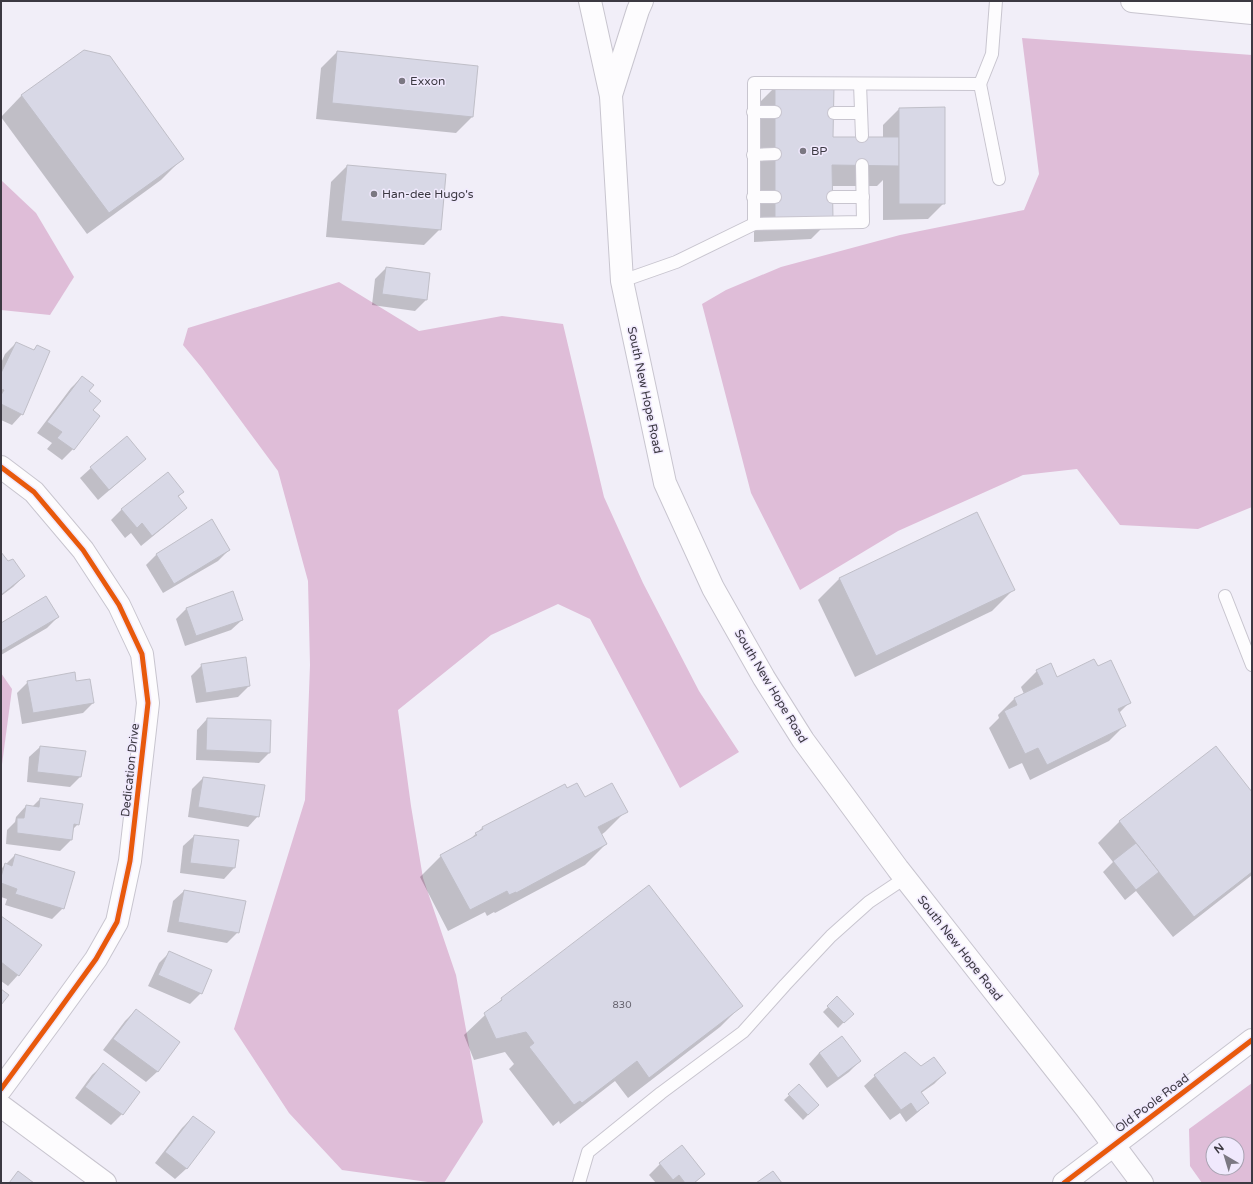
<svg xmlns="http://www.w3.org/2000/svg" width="1253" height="1184" font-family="'Varela Round',sans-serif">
	<rect width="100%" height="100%" fill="#f1eef8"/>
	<g fill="#dfbdd8" fill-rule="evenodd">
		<polygon points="1022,38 1252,55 1252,507 1198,529 1120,525 1077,469 1023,475 898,531 800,590 751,493 702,304 726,290 781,267 900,235 1024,210 1039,174"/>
		<polygon points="1,180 36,213 74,277 50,315 1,310"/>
		<polygon points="339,282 419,331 502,316 563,324 604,497 643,583 699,691 739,752 680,788 590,619 558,604 491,635 398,710 411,806 423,878 456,975 483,1122 444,1183 435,1183 342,1170 289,1113 234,1029 305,800 310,665 308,581 278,471 202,368 183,345 188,328"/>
		<polygon points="1,673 12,689 1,772"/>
		<path d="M1252,1083V1183H1202L1190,1166L1189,1129ZM1213,1144H1237V1168H1213Z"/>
	</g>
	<g fill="#0003">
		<polygon points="337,52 477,67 472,117 456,133 316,119 321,68"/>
		<polygon points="775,87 832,138 883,138 883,125 899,109 944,203 928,219 883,220 883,180 877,186 831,186 832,218 811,239 754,242 754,108"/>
		<polygon points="22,95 182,159 161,180 87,234 1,117"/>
		<polygon points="347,166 440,229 424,245 326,237 331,182"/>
		<polygon points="386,268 429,274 426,300 415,311 372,305 375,279"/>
		<polygon points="16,343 33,351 37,346 22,414 12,425 1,420 1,363 5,354"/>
		<polygon points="82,377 88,391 92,410 73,449 62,460 47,449 52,443 37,433 71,388"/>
		<polygon points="145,458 134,469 98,500 80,478 91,468"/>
		<polygon points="183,492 178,497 186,508 175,518 141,546 131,533 125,538 111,520 122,509"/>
		<polygon points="976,513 1013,590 992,611 855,677 818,600 839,579"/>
		<polygon points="229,550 218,561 163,593 146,565 157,554"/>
		<polygon points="1,554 8,563 24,576 13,587 1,596"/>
		<polygon points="187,608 242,620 231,630 185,646 176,619"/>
		<polygon points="58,617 47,628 1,655 1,625"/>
		<polygon points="202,665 249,686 238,697 196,703 191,676"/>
		<polygon points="1098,667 1130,702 1119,713 1125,725 1109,741 1030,780 1022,763 1009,769 989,728 999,718 998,715 1014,699 1024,694 1021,687 1037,671 1057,678"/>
		<polygon points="28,682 75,683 93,703 83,713 22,724 17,693"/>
		<polygon points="207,719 270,752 259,763 196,760 197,730"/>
		<polygon points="40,747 81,776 70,787 27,782 29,757"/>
		<polygon points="1216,747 1252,794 1252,875 1173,937 1136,891 1125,900 1103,872 1113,862 1098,843 1119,822"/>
		<polygon points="203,778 258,816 248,827 188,817 192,789"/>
		<polygon points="564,786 567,790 584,799 626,811 605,832 601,835 606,844 585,865 495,913 494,912 487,916 485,912 448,931 420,877 441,856 467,842 482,828"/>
		<polygon points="40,799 78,824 72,830 71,840 60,851 6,844 7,830 15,822 16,817 26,806 32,807"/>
		<polygon points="194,836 238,841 234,868 224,879 180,873 183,846"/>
		<polygon points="15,855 63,908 52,919 5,905 7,899 1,897 1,869"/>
		<polygon points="184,891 238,932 227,943 167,932 173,901"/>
		<polygon points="1,917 18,975 8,986 1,981"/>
		<polygon points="170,952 201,993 190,1004 148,986 159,963"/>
		<polygon points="837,998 852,1014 838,1028 823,1012"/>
		<polygon points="502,999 741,1006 720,1027 628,1098 615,1081 560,1124 559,1121 553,1126 509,1069 514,1064 505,1052 474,1060 464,1035"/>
		<polygon points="136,1010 179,1042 157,1072 146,1082 103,1050 125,1021"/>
		<polygon points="841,1037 860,1061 849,1072 827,1088 809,1064 819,1053"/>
		<polygon points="103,1065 122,1114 111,1125 75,1098 92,1075"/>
		<polygon points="921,1068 945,1073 934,1084 921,1093 928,1103 917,1113 906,1122 900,1113 890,1120 864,1086 875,1076"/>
		<polygon points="799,1086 818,1105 803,1120 784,1100"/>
		<polygon points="193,1117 214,1132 186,1169 175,1179 155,1163 182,1128"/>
		<polygon points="682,1146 704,1173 694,1183 656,1183 649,1175 660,1164"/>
	</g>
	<g fill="#d8d8e6" stroke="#c0bfc8">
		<polygon points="84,50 110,56 184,159 109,213 21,95"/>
		<polygon points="337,51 478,66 473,117 332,103"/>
		<polygon points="775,86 834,86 833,137 899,137 899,166 832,165 833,219 775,222"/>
		<polygon points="945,107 945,204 899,204 899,108"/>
		<polygon points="347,165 446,174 441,230 341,221"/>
		<polygon points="386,267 430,273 427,300 382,294"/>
		<polygon points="16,342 34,350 37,345 50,351 23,415 1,404 1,395 4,390 1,389 1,373"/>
		<polygon points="82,376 94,385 89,391 101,401 93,410 100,416 74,450 57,438 62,432 47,422"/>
		<polygon points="127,436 146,459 109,490 90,467"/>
		<polygon points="168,472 184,492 178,496 187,508 152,536 142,523 137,528 121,509"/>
		<polygon points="977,512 1015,590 876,656 839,578"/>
		<polygon points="212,519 230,550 174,584 156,554"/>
		<polygon points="1,552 8,561 13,559 25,576 1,595"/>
		<polygon points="233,591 243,620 196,636 186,608"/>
		<polygon points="46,596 59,617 1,651 1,623"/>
		<polygon points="246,657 250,686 206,693 201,664"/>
		<polygon points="1094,659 1098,666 1111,660 1131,703 1118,709 1126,726 1047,765 1038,748 1025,754 1004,711 1017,705 1014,698 1043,684 1036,670 1051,663 1057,677"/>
		<polygon points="75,672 76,681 90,679 94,703 33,713 27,681"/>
		<polygon points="207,718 271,720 270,753 206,750"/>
		<polygon points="40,746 86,751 81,777 37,772"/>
		<polygon points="1216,746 1252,792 1252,872 1194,917 1119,821"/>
		<polygon points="203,777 265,785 259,817 198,807"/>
		<polygon points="577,783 585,797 612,783 628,812 598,827 607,844 516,893 516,892 509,895 507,891 470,910 440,855 477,835 475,833 483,829 482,827 565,784 567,788"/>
		<polygon points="40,798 83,804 79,825 74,824 72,840 17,833 17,818 24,818 26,805 39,807"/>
		<polygon points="194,835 239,840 235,868 190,863"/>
		<polygon points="1136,843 1159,872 1136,890 1113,861"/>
		<polygon points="15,854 75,872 64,909 15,894 17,889 1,883 1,877 5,863 12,866"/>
		<polygon points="649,885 743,1006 649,1078 637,1061 582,1103 580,1101 574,1105 529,1047 534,1043 526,1032 496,1039 484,1013 502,1000 501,998"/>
		<polygon points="184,890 246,901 239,933 178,922"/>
		<polygon points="1,916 42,945 19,976 1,962"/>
		<polygon points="169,951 212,970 202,994 158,975"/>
		<polygon points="1,989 9,995 1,1005"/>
		<polygon points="837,996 854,1014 844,1023 827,1006"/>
		<polygon points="136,1009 180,1042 158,1072 113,1039"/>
		<polygon points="842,1036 861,1061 838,1078 819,1053"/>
		<polygon points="905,1052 921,1066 934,1057 946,1073 921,1092 929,1103 917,1112 911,1103 901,1110 874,1075"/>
		<polygon points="103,1063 140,1092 123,1115 85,1087"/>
		<polygon points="799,1084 819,1105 808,1115 788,1094"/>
		<polygon points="193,1116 215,1132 187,1169 165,1152"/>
		<polygon points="682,1145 705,1174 694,1183 685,1183 679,1175 673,1180 659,1163"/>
		<polygon points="18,1171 34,1183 9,1183"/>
		<polygon points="773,1171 782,1183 756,1183"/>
	</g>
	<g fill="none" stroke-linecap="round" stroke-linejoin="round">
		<defs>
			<g id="lane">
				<polyline points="860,84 862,136"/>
				<polyline points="980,84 999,179"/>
				<polyline points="753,112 775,112"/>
				<polyline points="834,113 861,113"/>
				<polyline points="753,155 775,154"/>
				<polyline points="753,197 775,197"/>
				<polyline points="833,197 863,197"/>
				<polyline points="754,224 863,222 862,165"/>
				<polyline points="622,281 676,262 754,224 754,83 980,84 992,54 996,1"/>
				<polyline points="1225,596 1252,665"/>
				<polyline points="579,1183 588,1152 661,1093 743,1032 785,985 831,936 869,902 905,878"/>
			</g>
			<g id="street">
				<polyline points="1,467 34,492 83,550 119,605 142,654 148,703 130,861 117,922 96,959 54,1017 1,1089"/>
				<polyline points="1,1106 105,1183"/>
			</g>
			<polyline id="secondary" points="1064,1183 1252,1040"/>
			<g id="primary">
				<polyline points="590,1 611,96 622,281 665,483 713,588 764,678 803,740 898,869 1086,1108 1142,1183"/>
				<polyline points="1132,1 1252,13"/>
				<polyline points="611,95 638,10 642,1"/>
			</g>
		</defs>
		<use href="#lane" stroke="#c8c5cf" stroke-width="14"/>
		<use href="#street" stroke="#c8c5cf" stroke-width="24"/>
		<use href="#secondary" stroke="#c8c5cf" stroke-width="24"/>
		<use href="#primary" stroke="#c8c5cf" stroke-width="24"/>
		<use href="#lane" stroke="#fdfcfe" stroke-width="12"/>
		<use href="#street" stroke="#fdfcfe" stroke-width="22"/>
		<use href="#secondary" stroke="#fdfcfe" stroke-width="22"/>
		<use href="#primary" stroke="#fdfcfe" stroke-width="22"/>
		<defs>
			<g id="cycleway">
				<polyline points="1,467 34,492 83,550 119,605 142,654 148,703 130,861 117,922 96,959 54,1017 1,1089"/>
				<polyline points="1064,1183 1252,1040"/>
			</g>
		</defs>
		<use href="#cycleway" stroke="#f0e9fd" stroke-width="8"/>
		<use href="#cycleway" stroke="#e8590c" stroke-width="5"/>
	</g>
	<g fill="#7b7882" stroke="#f0e9fd" stroke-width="1.5">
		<circle cx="402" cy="81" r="4"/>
		<circle cx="803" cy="151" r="4"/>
		<circle cx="374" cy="194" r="4"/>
	</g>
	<g text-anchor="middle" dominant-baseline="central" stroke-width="3" stroke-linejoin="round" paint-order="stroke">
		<g font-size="10" fill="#65626d">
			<text x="622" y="1005">830</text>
		</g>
		<g font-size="12" fill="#3c3942" stroke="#f0e9fd" text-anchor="start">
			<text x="410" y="81">Exxon</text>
			<text x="811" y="151">BP</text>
			<text x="382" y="194">Han-dee Hugo's</text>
		</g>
		<g font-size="12" fill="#3c3942" stroke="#f0e9fd">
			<text transform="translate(645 390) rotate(78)">South New Hope Road</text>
			<text transform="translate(771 686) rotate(59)">South New Hope Road</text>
			<text transform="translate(130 770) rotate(-84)">Dedication Drive</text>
			<text transform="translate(960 948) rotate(52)">South New Hope Road</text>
			<text transform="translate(1152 1103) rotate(-37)">Old Poole Road</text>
		</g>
	</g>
	<rect width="1253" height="1184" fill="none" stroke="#3c3942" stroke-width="4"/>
	<g transform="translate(1225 1156) rotate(322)"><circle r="19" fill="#f0e9fd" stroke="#a8a3b2"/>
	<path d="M0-3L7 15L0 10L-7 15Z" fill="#7b7882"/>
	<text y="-6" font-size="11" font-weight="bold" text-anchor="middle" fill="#3c3942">N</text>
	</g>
</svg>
